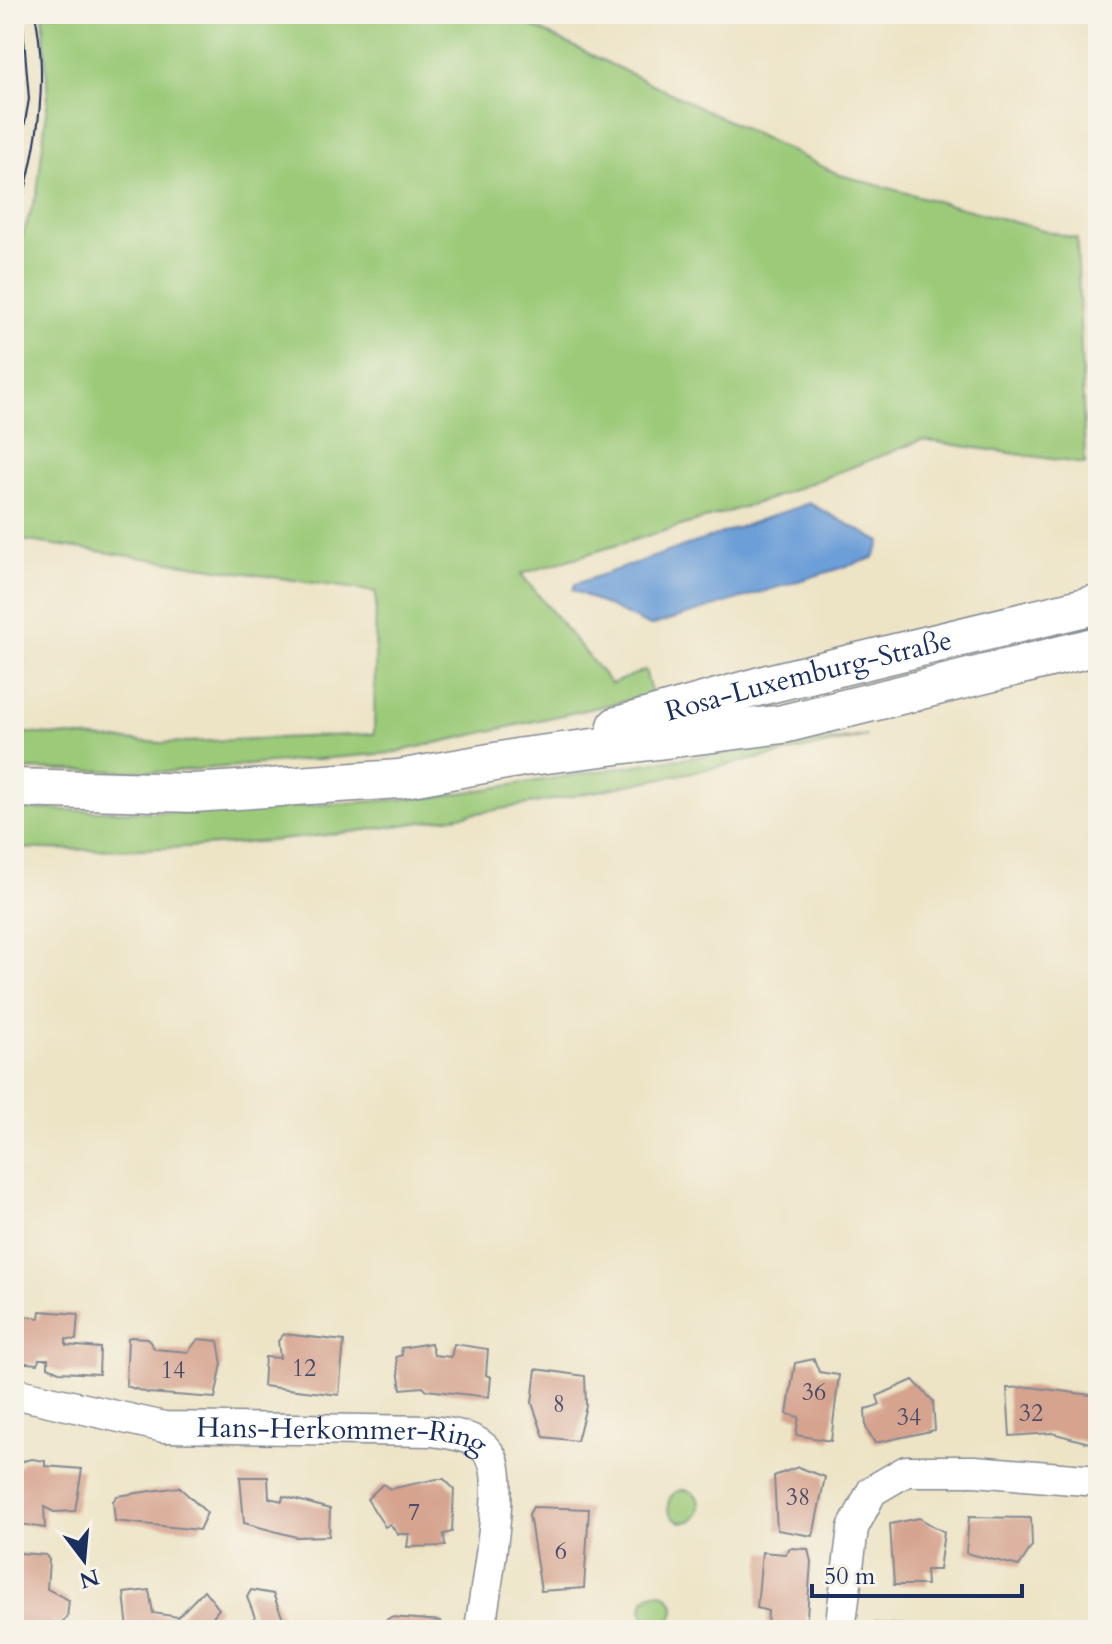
<svg xmlns="http://www.w3.org/2000/svg" width="1112" height="1644" font-family="Cardo,serif">
	<rect width="100%" height="100%" fill="#f7f3e8"/>
	<filter id="ink" filterUnits="userSpaceOnUse"><feTurbulence type="fractalNoise" baseFrequency=".0125" numOctaves="2"/><feDisplacementMap in="SourceGraphic" scale="16" xChannelSelector="R" yChannelSelector="G"/><feConvolveMatrix kernelMatrix="1 2 1 2 8 2 1 2 1" color-interpolation-filters="sRGB"/></filter>
	<filter id="wash" filterUnits="userSpaceOnUse"><feTurbulence type="fractalNoise" baseFrequency=".006" numOctaves="4" result="noise"/><feDisplacementMap in="SourceGraphic" scale="32" xChannelSelector="R" yChannelSelector="G"/><feGaussianBlur stdDeviation="1.8" result="paint"/><feColorMatrix in="noise" values="0 0 0 0 0 0 0 0 0 0 0 0 0 0 0 0 0 1.4 0 .05"/><feComposite in="paint" operator="in"/></filter>
	<g filter="url(#wash)">
		<rect width="100%" height="100%" fill="#ede4c6"/>
		<g fill="#9cca79" stroke="#5c7c6c" stroke-width="2">
			<polygon points="43,14 507,14 840,175 1077,239 1085,464 922,440 767,500 521,574 611,684 645,670 652,695 391,753 165,772 14,769 14,732 162,743 374,734 376,592 14,539 14,260 37,193 48,100"/>
			<path d="M867,736C586,793 303,862 14,848V809L198,813L436,797L662,761Z"/>
			<circle cx="684" cy="1506" r="16"/>
			<circle cx="658" cy="1609" r="16"/>
		</g>
		<polygon fill="#6c9ed7" stroke="#44669a" stroke-width="2" points="809,503 881,542 874,558 650,626 573,590 575,584"/>
		<g id="blocks">
			<g fill="#d5a38e">
				<polygon points="40,1311 78,1314 76,1340 66,1339 66,1345 100,1348 99,1374 59,1372 48,1367 48,1359 39,1359 38,1364 14,1362 19,1316 39,1318"/>
				<polygon points="284,1334 344,1341 339,1395 263,1386 265,1357 280,1358 278,1341"/>
				<polygon points="131,1337 147,1338 155,1349 188,1352 198,1339 218,1341 222,1364 215,1398 148,1393 126,1386 128,1338"/>
				<polygon points="431,1343 434,1355 451,1357 454,1344 488,1349 486,1375 491,1377 489,1397 426,1390 423,1387 401,1389 396,1357 402,1355 401,1348"/>
				<polygon points="814,1359 819,1372 839,1375 831,1441 796,1435 799,1417 787,1414 795,1363"/>
				<polygon points="536,1369 585,1376 586,1406 577,1441 544,1437 532,1403"/>
				<polygon points="913,1380 933,1401 935,1430 875,1443 866,1428 865,1409 880,1405 877,1396"/>
				<polygon points="1030,1387 1098,1396 1098,1421 1093,1444 1052,1433 1010,1436 1007,1388"/>
				<polygon points="32,1459 45,1461 45,1466 82,1469 75,1511 54,1512 44,1507 45,1528 14,1523 17,1469 23,1461"/>
				<polygon points="798,1467 825,1477 813,1536 777,1530 774,1476"/>
				<polygon points="240,1477 268,1477 269,1498 282,1501 283,1496 330,1509 329,1536 296,1537 244,1523"/>
				<polygon points="437,1479 444,1479 454,1489 452,1532 444,1534 445,1546 407,1547 409,1534 398,1534 390,1524 385,1527 367,1499 383,1484 390,1489"/>
				<polygon points="179,1487 207,1513 199,1530 115,1521 113,1501 117,1496"/>
				<polygon points="533,1507 589,1509 584,1588 541,1591 529,1514"/>
				<polygon points="969,1517 1031,1518 1032,1546 1019,1566 966,1553"/>
				<polygon points="919,1518 944,1532 939,1570 926,1570 927,1585 894,1585 890,1524"/>
				<polygon points="790,1548 808,1549 811,1562 806,1630 767,1626 768,1611 757,1608 762,1552 785,1554"/>
				<polygon points="20,1553 46,1555 49,1560 47,1589 69,1600 67,1618 61,1623 51,1622 46,1630 14,1628 14,1555"/>
				<polygon points="149,1590 153,1613 178,1617 204,1590 219,1609 202,1630 128,1630 124,1593"/>
				<polygon points="251,1590 273,1594 283,1619 335,1620 338,1630 260,1630 247,1597"/>
				<polygon points="391,1617 441,1621 443,1630 369,1630"/>
				<polygon points="875,1623 907,1625 908,1630 872,1630"/>
			</g>
		</g>
	</g>
	<g filter="url(#ink)">
		<use href="#blocks" fill-opacity="0" stroke="#848a92" stroke-width="2"/>
		<g fill="none" stroke-linecap="round" stroke-linejoin="round">
			<defs>
				<g id="minor">
					<path id="s1" d="M14,1393L164,1427L432,1431C454,1434 480,1436 492,1458C506,1485 484,1595 480,1630"/>
					<polyline points="840,1630 853,1528 872,1491 906,1471 975,1471 1098,1481"/>
				</g>
				<g id="major">
					<path id="s2" d="M617,726L768,684L1098,604"/>
					<polyline points="14,788 194,793 399,779 523,757 783,724 1098,646"/>
				</g>
			</defs>
			<use href="#minor" stroke="#848a92" stroke-width="33"/>
			<use href="#major" stroke="#848a92" stroke-width="41"/>
			<use href="#minor" stroke="#fff" stroke-width="30"/>
			<use href="#major" stroke="#fff" stroke-width="38"/>
			<g stroke="#1b2f5e" stroke-width="2">
				<polyline points="14,185 29,99 22,14"/>
				<path d="M14,230C35,160 50,87 35,14"/>
			</g>
		</g>
	</g>
	<g text-anchor="middle" dominant-baseline="central" stroke-width="6" stroke-linejoin="round" paint-order="stroke">
		<g font-size="24" fill="#4a4c6a">
			<text x="304" y="1368">12</text>
			<text x="173" y="1370">14</text>
			<text x="814" y="1392">36</text>
			<text x="559" y="1404">8</text>
			<text x="1031" y="1413">32</text>
			<text x="909" y="1417">34</text>
			<text x="798" y="1497">38</text>
			<text x="414" y="1512">7</text>
			<text x="561" y="1551">6</text>
		</g>
		<g font-size="28" fill="#1b2f5e" stroke="#f7f3e8">
			<text stroke="none"><textPath href="#s2" startOffset="198">Rosa-Luxemburg-Straße</textPath></text>
			<text stroke="none"><textPath href="#s1" startOffset="332">Hans-Herkommer-Ring</textPath></text>
		</g>
	</g>
	<rect width="1112" height="1644" fill="none" stroke="#f7f3e8" stroke-width="48"/>
	<g transform="translate(84 1560) rotate(164)" stroke="#f7f3e8" stroke-width="6" paint-order="stroke">
	<path d="M0-6L14 30L0 20L-14 30Z" fill="#1b2f5e"/>
	<text y="-12" font-size="22" font-weight="bold" text-anchor="middle" fill="#1b2f5e">N</text>
	</g>
	<path d="M812 1584v12h210v-12" fill="none" stroke="#1b2f5e" stroke-width="4"/>
	<text x="824" y="1584" font-size="24" fill="#1b2f5e" stroke="#f7f3e8" stroke-width="6" paint-order="stroke">50 m</text>
</svg>
